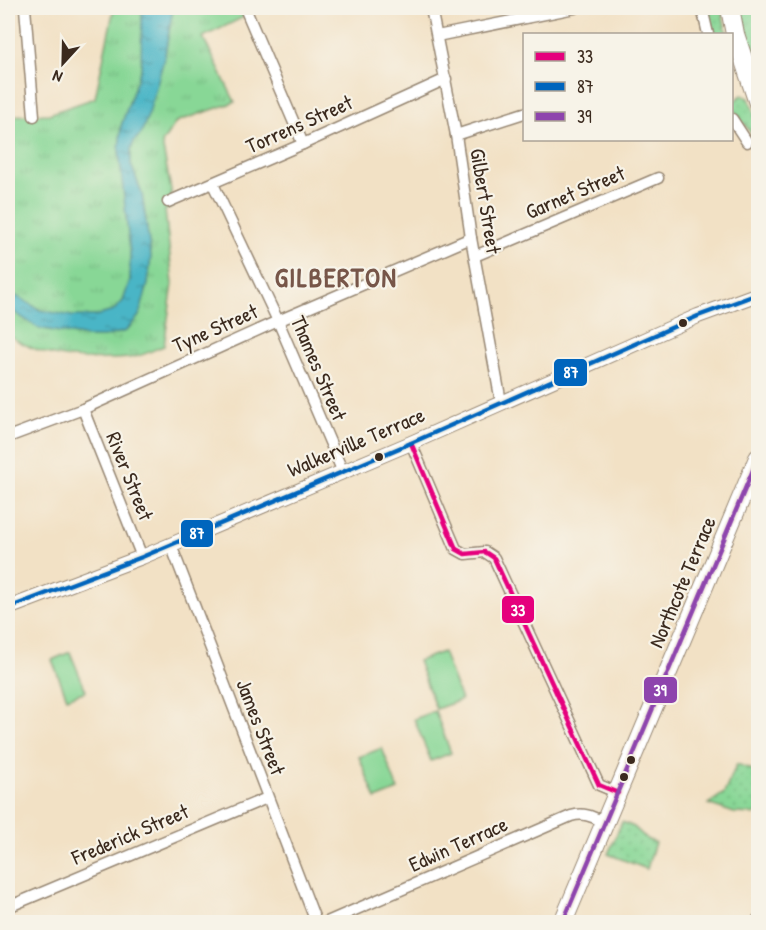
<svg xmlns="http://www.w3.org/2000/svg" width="766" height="930" font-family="'Patrick Hand',sans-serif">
	<defs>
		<pattern id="grass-dots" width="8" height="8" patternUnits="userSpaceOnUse" patternTransform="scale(1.5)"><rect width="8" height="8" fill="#88d796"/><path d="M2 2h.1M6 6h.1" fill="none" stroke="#76b981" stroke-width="1.8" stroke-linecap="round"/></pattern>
		<pattern id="park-tufts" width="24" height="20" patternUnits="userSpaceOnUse" patternTransform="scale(1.5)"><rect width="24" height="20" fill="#88d796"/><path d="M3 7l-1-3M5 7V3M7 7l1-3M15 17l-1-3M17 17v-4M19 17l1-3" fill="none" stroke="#76b981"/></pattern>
		<pattern id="water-ripples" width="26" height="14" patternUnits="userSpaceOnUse" patternTransform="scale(1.5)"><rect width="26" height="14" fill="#49b5c6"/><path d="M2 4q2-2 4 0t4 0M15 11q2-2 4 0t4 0" fill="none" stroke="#3e93a0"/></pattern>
	</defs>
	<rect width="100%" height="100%" fill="#f7f3e8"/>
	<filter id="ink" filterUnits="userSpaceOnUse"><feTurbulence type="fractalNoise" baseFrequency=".0167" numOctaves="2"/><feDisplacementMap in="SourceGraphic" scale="12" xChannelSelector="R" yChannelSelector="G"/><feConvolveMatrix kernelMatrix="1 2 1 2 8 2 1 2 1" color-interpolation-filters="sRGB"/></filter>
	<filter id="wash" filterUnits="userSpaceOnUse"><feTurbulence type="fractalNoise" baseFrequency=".008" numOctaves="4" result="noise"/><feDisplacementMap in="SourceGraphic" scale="24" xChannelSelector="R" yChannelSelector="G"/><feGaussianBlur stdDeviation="1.35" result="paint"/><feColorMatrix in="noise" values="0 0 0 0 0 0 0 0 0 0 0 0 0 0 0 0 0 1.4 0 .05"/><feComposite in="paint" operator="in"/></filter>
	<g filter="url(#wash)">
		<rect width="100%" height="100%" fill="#f2e1c5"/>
		<g fill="url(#grass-dots)" stroke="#62805a" stroke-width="1.5">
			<polygon points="706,8 721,8 727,34 712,34"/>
			<polygon points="742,95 749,98 758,124 758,143 732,107 733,102"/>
			<polygon points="737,764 758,772 758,812 756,814 734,813 708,804 724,793"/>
			<polygon points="622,822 634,827 648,840 655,842 647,869 608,854"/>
		</g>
		<g fill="url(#park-tufts)" stroke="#62805a" stroke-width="1.5">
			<path d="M114,8H240L244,17L203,37L235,102L176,122L162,143L171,190V208L165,210L173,284L164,346C155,349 146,354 138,356C129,359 119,359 110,359C72,361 39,356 8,335V116L49,114L95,98Z"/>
			<polygon points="741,8 758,8 758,86 740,15"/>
		</g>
		<g fill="#88d796" stroke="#62805a" stroke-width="1.5">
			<polygon points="70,652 86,691 67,698 52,660"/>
			<polygon points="443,652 461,700 436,709 418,661"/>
			<polygon points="435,711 451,753 431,761 414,719"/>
			<polygon points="382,748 398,790 376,799 359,757"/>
		</g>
		<polygon fill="url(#water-ripples)" stroke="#427072" stroke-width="1.5" points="142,8 173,8 165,55 149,113 141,134 134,141 131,150 131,164 142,194 151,256 148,284 139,316 126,331 104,337 87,337 38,328 8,308 8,291 40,310 72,316 96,316 113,311 123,301 130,280 130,253 119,152 121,126 141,68"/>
	</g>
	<g filter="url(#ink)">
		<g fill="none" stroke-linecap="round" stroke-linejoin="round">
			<defs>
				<g id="street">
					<polyline points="25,8 34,116"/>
					<polyline points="245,8 303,144"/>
					<polyline points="431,8 456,135 471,238 501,402"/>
					<polyline points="702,8 708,34"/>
					<polyline points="437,36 575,8"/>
					<polyline points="732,119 747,142"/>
					<polyline points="456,135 524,113"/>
					<polyline points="213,184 278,321 342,470"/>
					<polyline points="168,202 303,144 446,79"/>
					<polyline points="475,256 658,178"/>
					<polyline points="83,409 142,557"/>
					<polyline points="8,437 83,409 278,321 471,238"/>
					<polyline points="411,443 456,549 465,554 485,552 494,558 599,785 618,793"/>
					<polyline points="171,545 316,922"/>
					<polyline points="8,907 267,798"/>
					<path d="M327,922L571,816C585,812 593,817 606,823"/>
					<polyline points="757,922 758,919"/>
				</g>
				<polyline id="secondary" points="8,608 142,557 411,443 698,316 758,294"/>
				<g id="highway">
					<polyline points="730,8 735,34 758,103"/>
					<polyline points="563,922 758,458"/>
				</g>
			</defs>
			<use href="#street" stroke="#968672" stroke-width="13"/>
			<use href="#secondary" stroke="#968672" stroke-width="16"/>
			<use href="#highway" stroke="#968672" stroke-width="20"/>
			<use href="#street" stroke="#fff" stroke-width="10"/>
			<use href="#secondary" stroke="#fff" stroke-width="14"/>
			<use href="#highway" stroke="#fff" stroke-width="18"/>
			<defs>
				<polyline id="bus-1" points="411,443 456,549 465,554 485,552 494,558 599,785 618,793"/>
				<polyline id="bus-2" points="8,608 142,557 411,443 698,316 758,294"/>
				<polyline id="bus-3" points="563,922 758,458"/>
			</defs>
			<use href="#bus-1" stroke="#f7f3e8" stroke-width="9"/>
			<use href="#bus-2" stroke="#f7f3e8" stroke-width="9"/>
			<use href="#bus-3" stroke="#f7f3e8" stroke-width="9"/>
			<use href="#bus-1" stroke="#e5007d" stroke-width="4.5"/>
			<use href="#bus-2" stroke="#0065bd" stroke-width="4.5"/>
			<use href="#bus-3" stroke="#8e44ad" stroke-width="4.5"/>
		</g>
	</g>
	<g fill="#3b2a1e" stroke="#f7f3e8" stroke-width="2">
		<circle cx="683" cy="323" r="5"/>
		<circle cx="379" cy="457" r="5"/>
		<circle cx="631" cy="760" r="5"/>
		<circle cx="624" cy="777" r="5"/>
	</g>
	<g text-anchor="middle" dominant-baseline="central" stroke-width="4.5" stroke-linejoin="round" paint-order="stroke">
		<g font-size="21" fill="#3b2a1e" stroke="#f7f3e8">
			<text transform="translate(299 124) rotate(-24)">Torrens Street</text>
			<text transform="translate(575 192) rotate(-23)">Garnet Street</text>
			<text transform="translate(486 201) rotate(81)">Gilbert Street</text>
			<text transform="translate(215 328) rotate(-24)">Tyne Street</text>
			<text transform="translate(319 368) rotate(67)">Thames Street</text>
			<text transform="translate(356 442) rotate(-23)">Walkerville Terrace</text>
			<text transform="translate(130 476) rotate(68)">River Street</text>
			<text transform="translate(682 582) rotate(-67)">Northcote Terrace</text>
			<text transform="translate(261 727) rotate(69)">James Street</text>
			<text transform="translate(130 834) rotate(-23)">Frederick Street</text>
			<text transform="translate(458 844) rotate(-24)">Edwin Terrace</text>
		</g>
		<g font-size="27" font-weight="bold" letter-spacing="1.5" fill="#775649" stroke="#f7f3e8">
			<text x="336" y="277">GILBERTON</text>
		</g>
	</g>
	<g stroke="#f7f3e8" stroke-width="2">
		<rect x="553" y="358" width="35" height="29" rx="6" fill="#0065bd"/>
		<rect x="180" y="519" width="34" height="29" rx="6" fill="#0065bd"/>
		<rect x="501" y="595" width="34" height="29" rx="6" fill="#e5007d"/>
		<rect x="643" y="676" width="35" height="28" rx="6" fill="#8e44ad"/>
	</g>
	<g font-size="16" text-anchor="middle" font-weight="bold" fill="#fff">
		<text x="571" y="378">87</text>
		<text x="197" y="539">87</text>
		<text x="518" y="616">33</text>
		<text x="660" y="696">39</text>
	</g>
	<rect width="766" height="930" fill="none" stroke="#f7f3e8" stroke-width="30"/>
	<rect x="523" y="33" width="210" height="108" fill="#f7f3e8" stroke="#aca397" stroke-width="1.5"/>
	<rect x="535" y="52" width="30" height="9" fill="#e5007d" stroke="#aca397" stroke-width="1.5"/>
	<text x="577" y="63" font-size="18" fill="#3b2a1e">33</text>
	<rect x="535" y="82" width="30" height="9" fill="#0065bd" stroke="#aca397" stroke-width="1.5"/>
	<text x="577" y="93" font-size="18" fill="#3b2a1e">87</text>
	<rect x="535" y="112" width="30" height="9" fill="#8e44ad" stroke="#aca397" stroke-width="1.5"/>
	<text x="577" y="123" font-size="18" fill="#3b2a1e">39</text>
	<g transform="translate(63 63) rotate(202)" stroke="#f7f3e8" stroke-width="4.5" paint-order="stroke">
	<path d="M0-4.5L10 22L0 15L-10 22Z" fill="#3b2a1e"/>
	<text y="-9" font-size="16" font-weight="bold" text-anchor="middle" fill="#3b2a1e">N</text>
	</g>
</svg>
